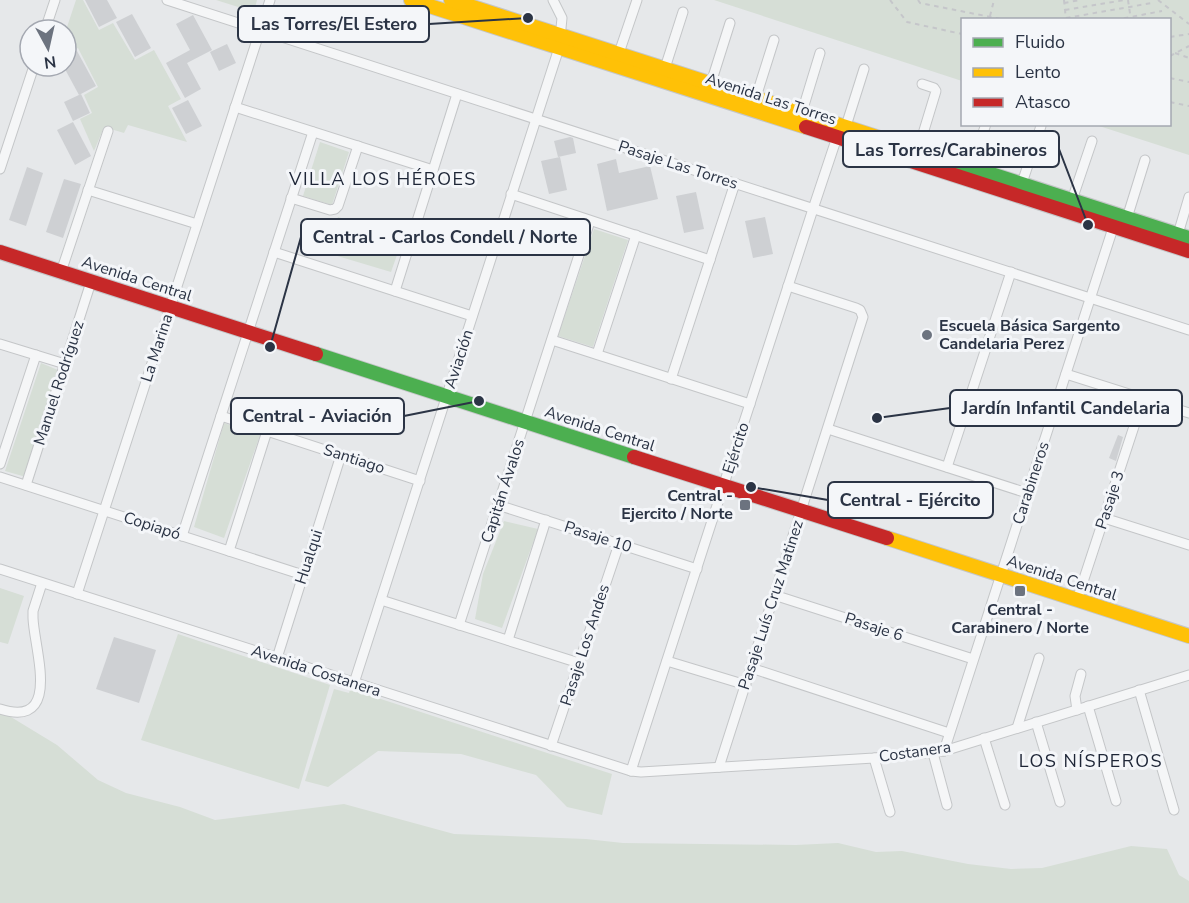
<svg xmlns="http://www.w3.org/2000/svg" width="1189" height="903" font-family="'Nunito Sans',sans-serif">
	<rect width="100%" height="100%" fill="#e6e8ea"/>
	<g fill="#d6ded6">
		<polygon points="76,0 83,0 99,30 113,23 135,60 154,50 181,99 168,106 187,142 128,125 124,133 104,127 94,151 80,119 92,113 84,95 98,87 78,48 66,54 66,30"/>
		<polygon points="216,0 257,0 254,12"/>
		<polygon points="714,0 1189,0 1189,155 1096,125 1170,124 1170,20 962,20 962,81"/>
		<polygon points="320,142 349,152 332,205 303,196"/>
		<polygon points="338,217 403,238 391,272 324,252"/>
		<polygon points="594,229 628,240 593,347 558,336"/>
		<polygon points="41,363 58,370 26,477 5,471"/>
		<polygon points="224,423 260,435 224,538 194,527"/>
		<polygon points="504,521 538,529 502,628 475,619 483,574"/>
		<polygon points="0,588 24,596 8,644 0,642"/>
		<polygon points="178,634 330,685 299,789 141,740"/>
		<polygon points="334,689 349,693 350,689 612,774 602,815 567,807 536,775 461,754 378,751 328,787 305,781"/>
		<polygon points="0,712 6,714 57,745 98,780 126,793 180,807 215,820 344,804 454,834 586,839 623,843 796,845 838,843 876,852 902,851 968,864 1011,869 1042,868 1131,846 1167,849 1179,875 1189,881 1189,903 0,903"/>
	</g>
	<g fill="#ced0d3">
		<polygon points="85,0 107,0 117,18 99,27"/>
		<polygon points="132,14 151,48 135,57 116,22"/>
		<polygon points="193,15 212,50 187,63 201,89 185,98 166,63 190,50 176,24"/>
		<polygon points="227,44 236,63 219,71 210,52"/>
		<polygon points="77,51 96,86 79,95 66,71 66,57"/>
		<polygon points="81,94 90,113 73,121 64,102"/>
		<polygon points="188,100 202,126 186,134 172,108"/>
		<polygon points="73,122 91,156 75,165 57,130"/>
		<polygon points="570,137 573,138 576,153 558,157 554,141"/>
		<polygon points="560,157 567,190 549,194 541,161"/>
		<polygon points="616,159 619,173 650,166 658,199 607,211 597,164"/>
		<polygon points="27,167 43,173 26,226 9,220"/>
		<polygon points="64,179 81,184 63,238 46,232"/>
		<polygon points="696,192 704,229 684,233 676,196"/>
		<polygon points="765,217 773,254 753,258 745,221"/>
		<polygon points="1118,435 1123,437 1116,461 1109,458"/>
		<polygon points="114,637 156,650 139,703 96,689"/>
	</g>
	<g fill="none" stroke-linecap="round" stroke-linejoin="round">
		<defs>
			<g id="street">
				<polyline points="167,0 1189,330"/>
				<polyline points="45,30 55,0"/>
				<polyline points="619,53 637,0"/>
				<polyline points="665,68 683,12"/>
				<polyline points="711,83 730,23"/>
				<polyline points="756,97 774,40"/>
				<polyline points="235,107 433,170"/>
				<polyline points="802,112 820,53"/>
				<polyline points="918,150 936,91 934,88 922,84"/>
				<polyline points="971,167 986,124"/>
				<polyline points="0,169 34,66"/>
				<polyline points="1022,183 1041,126"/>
				<polyline points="88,190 197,224"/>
				<polyline points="511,194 710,260"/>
				<polyline points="291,198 330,210 335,209 338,206 358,146"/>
				<polyline points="1072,200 1092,141"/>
				<polyline points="1127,218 1145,160"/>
				<polyline points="1178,234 1189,197"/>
				<polyline points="274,252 472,316"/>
				<polyline points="61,272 108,131"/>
				<polyline points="395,291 457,94"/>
				<polyline points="552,340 750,404"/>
				<polyline points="0,344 65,364"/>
				<polyline points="597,354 636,235"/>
				<polyline points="1066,374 1189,413"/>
				<polyline points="671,379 735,183"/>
				<polyline points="221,416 420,481"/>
				<polyline points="828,429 1027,493"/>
				<polyline points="0,464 36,355"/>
				<polyline points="947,467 1011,272"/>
				<polyline points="0,477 303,575"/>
				<polyline points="26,485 91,282"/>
				<polyline points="498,505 697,569"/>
				<polyline points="1104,518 1189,545"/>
				<polyline points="182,536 313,132"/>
				<polyline points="229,551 267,431"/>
				<polyline points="0,569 631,771 641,772 874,758 944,751 1189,675"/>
				<polyline points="77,594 270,0"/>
				<polyline points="774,595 973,659"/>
				<polyline points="381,600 579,663"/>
				<polyline points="1077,600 1143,399"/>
				<polyline points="459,625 590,221"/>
				<polyline points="508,640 546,520"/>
				<polyline points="277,658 341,455"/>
				<polyline points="667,661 746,685"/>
				<polyline points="751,668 949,733"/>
				<polyline points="354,683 559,48 562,18 553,0"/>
				<polyline points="1139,690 1174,810"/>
				<polyline points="1088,706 1116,801"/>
				<path d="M0,709C63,729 34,649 33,618V611L42,583"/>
				<polyline points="1077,710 1075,696 1081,674"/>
				<polyline points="1036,722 1060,802"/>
				<polyline points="1017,728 1039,658"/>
				<polyline points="984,738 1005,805"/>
				<polyline points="551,746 619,544"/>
				<polyline points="944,751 1113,228 1116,223"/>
				<polyline points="933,753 947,805"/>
				<polyline points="874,758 890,812"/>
				<polyline points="719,767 863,317 860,310 856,308 788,286"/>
				<polyline points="631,771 813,209 837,137 846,126 864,69"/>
			</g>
			<g id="fast">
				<polyline points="880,138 1189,238"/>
				<polyline points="316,354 634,457"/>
			</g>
			<g id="slow">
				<polyline points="411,0 806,127"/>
				<polyline points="451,0 880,138"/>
				<polyline points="887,538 1189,636"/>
			</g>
			<g id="jam">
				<polyline points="806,127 1189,251"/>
				<polyline points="0,252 316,354"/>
				<polyline points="634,457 887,538"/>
			</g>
		</defs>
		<use href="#street" stroke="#c4c6c8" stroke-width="11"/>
		<use href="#fast" stroke="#c4c6c8" stroke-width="16"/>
		<use href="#slow" stroke="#c4c6c8" stroke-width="16"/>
		<use href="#jam" stroke="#c4c6c8" stroke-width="16"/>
		<g stroke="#c5c6ca" stroke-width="2" stroke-dasharray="4.5 4.5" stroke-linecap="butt">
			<polyline points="890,0 907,22 962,34"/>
			<polyline points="918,0 920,3 1006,20"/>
			<polyline points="1064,0 1066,20"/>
			<polyline points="1128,0 1131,20"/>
			<polyline points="1158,0 1189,24"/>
			<polyline points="1064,3 1080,0"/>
			<polyline points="1065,10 1125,0"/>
			<polyline points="990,16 994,0"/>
			<polyline points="1066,18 1152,3"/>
			<polyline points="1115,20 1162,11"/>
			<polyline points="1170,37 1189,34"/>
			<polyline points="1175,53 1189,58"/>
			<polyline points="1170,56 1189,46"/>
			<polyline points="1170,78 1189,82"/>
			<polyline points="1170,102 1189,106"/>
		</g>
		<use href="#street" stroke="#f5f6f7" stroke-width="9"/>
		<use href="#fast" stroke="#4caf50" stroke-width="14"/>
		<use href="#slow" stroke="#ffc107" stroke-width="14"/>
		<use href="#jam" stroke="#c62828" stroke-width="14"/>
	</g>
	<g fill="#6c737f" stroke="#f4f6f9" stroke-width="2">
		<circle cx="927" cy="335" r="6"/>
		<rect x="739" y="499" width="12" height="12" rx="3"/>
		<rect x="1014" y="585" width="12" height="12" rx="3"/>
	</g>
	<g text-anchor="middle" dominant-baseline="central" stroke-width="6" stroke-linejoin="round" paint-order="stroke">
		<g font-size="16" fill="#2b3445" stroke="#f4f6f9">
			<text transform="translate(771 99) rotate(18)">Avenida Las Torres</text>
			<text transform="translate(678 165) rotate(18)">Pasaje Las Torres</text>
			<text transform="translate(137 279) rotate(18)">Avenida Central</text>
			<text transform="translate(157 348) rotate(-72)">La Marina</text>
			<text transform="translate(459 359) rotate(-72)">Aviación</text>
			<text transform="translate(59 383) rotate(-72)">Manuel Rodríguez</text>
			<text transform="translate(600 429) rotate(18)">Avenida Central</text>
			<text transform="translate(736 448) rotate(-72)">Ejército</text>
			<text transform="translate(354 459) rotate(18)">Santiago</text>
			<text transform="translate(1031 483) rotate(-72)">Carabineros</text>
			<text transform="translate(503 491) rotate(-72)">Capitán Ávalos</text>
			<text transform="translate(1110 500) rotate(-72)">Pasaje 3</text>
			<text transform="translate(152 526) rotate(18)">Copiapó</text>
			<text transform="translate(598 537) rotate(18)">Pasaje 10</text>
			<text transform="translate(309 557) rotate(-72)">Hualqui</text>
			<text transform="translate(1062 578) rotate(18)">Avenida Central</text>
			<text transform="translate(771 605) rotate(-72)">Pasaje Luís Cruz Matinez</text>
			<text transform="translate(874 627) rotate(18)">Pasaje 6</text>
			<text transform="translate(585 645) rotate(-72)">Pasaje Los Andes</text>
			<text transform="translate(316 671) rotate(18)">Avenida Costanera</text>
			<text transform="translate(915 752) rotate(-8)">Costanera</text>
		</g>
		<g font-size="16" font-weight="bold" fill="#2b3445" stroke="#f4f6f9" text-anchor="start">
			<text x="939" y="326">Escuela Básica Sargento<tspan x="939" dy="18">Candelaria Perez</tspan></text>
			<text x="733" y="496" text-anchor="end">Central -<tspan x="733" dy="18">Ejercito / Norte</tspan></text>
			<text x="1020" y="610" text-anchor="middle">Central -<tspan x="1020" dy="18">Carabinero / Norte</tspan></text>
		</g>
		<g font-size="18" letter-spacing="1.5" fill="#1d2536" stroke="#f4f6f9">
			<text x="383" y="179">VILLA LOS HÉROES</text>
			<text x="1091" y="761">LOS NÍSPEROS</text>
		</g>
	</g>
	<path fill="none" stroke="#2b3445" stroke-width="2" d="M528 18L429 24M1088 225L1059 149M270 347L301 237M877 418L950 408M479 401L404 416M751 487L828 500"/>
	<g fill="#2b3445" stroke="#f4f6f9" stroke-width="2">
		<circle cx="528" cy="18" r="6"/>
		<circle cx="1088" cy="225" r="6"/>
		<circle cx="270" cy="347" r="6"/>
		<circle cx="877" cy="418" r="6"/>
		<circle cx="479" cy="401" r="6"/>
		<circle cx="751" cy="487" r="6"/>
	</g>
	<g fill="#f4f6f9" stroke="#2b3445" stroke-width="2">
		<rect x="238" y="6" width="191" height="36" rx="6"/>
		<rect x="843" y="131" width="216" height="36" rx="6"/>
		<rect x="301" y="219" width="289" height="36" rx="6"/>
		<rect x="950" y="390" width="232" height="36" rx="6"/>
		<rect x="231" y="398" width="173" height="36" rx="6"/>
		<rect x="828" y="482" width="165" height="36" rx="6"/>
	</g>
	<g font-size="18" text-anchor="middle" font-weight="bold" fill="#2b3445">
		<text x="334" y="30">Las Torres/El Estero</text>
		<text x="951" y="156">Las Torres/Carabineros</text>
		<text x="445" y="243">Central - Carlos Condell / Norte</text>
		<text x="1066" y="414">Jardín Infantil Candelaria</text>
		<text x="317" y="422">Central - Aviación</text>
		<text x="910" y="506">Central - Ejército</text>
	</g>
	<rect x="961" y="18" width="210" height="108" fill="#f4f6f9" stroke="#a4a8b1" stroke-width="1.5"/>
	<rect x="973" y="38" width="30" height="9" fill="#4caf50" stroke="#a4a8b1" stroke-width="1.5"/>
	<text x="1015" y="48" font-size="18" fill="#2b3445">Fluido</text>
	<rect x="973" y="68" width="30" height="9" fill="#ffc107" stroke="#a4a8b1" stroke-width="1.5"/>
	<text x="1015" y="78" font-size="18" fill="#2b3445">Lento</text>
	<rect x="973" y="98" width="30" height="9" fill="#c62828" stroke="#a4a8b1" stroke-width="1.5"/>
	<text x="1015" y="108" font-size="18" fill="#2b3445">Atasco</text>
	<g transform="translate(48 48) rotate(172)"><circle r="28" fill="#f4f6f9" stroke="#a4a8b1" stroke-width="1.5"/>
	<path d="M0-4.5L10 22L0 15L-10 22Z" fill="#6c737f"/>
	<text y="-9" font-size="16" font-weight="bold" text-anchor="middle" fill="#2b3445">N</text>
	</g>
</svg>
